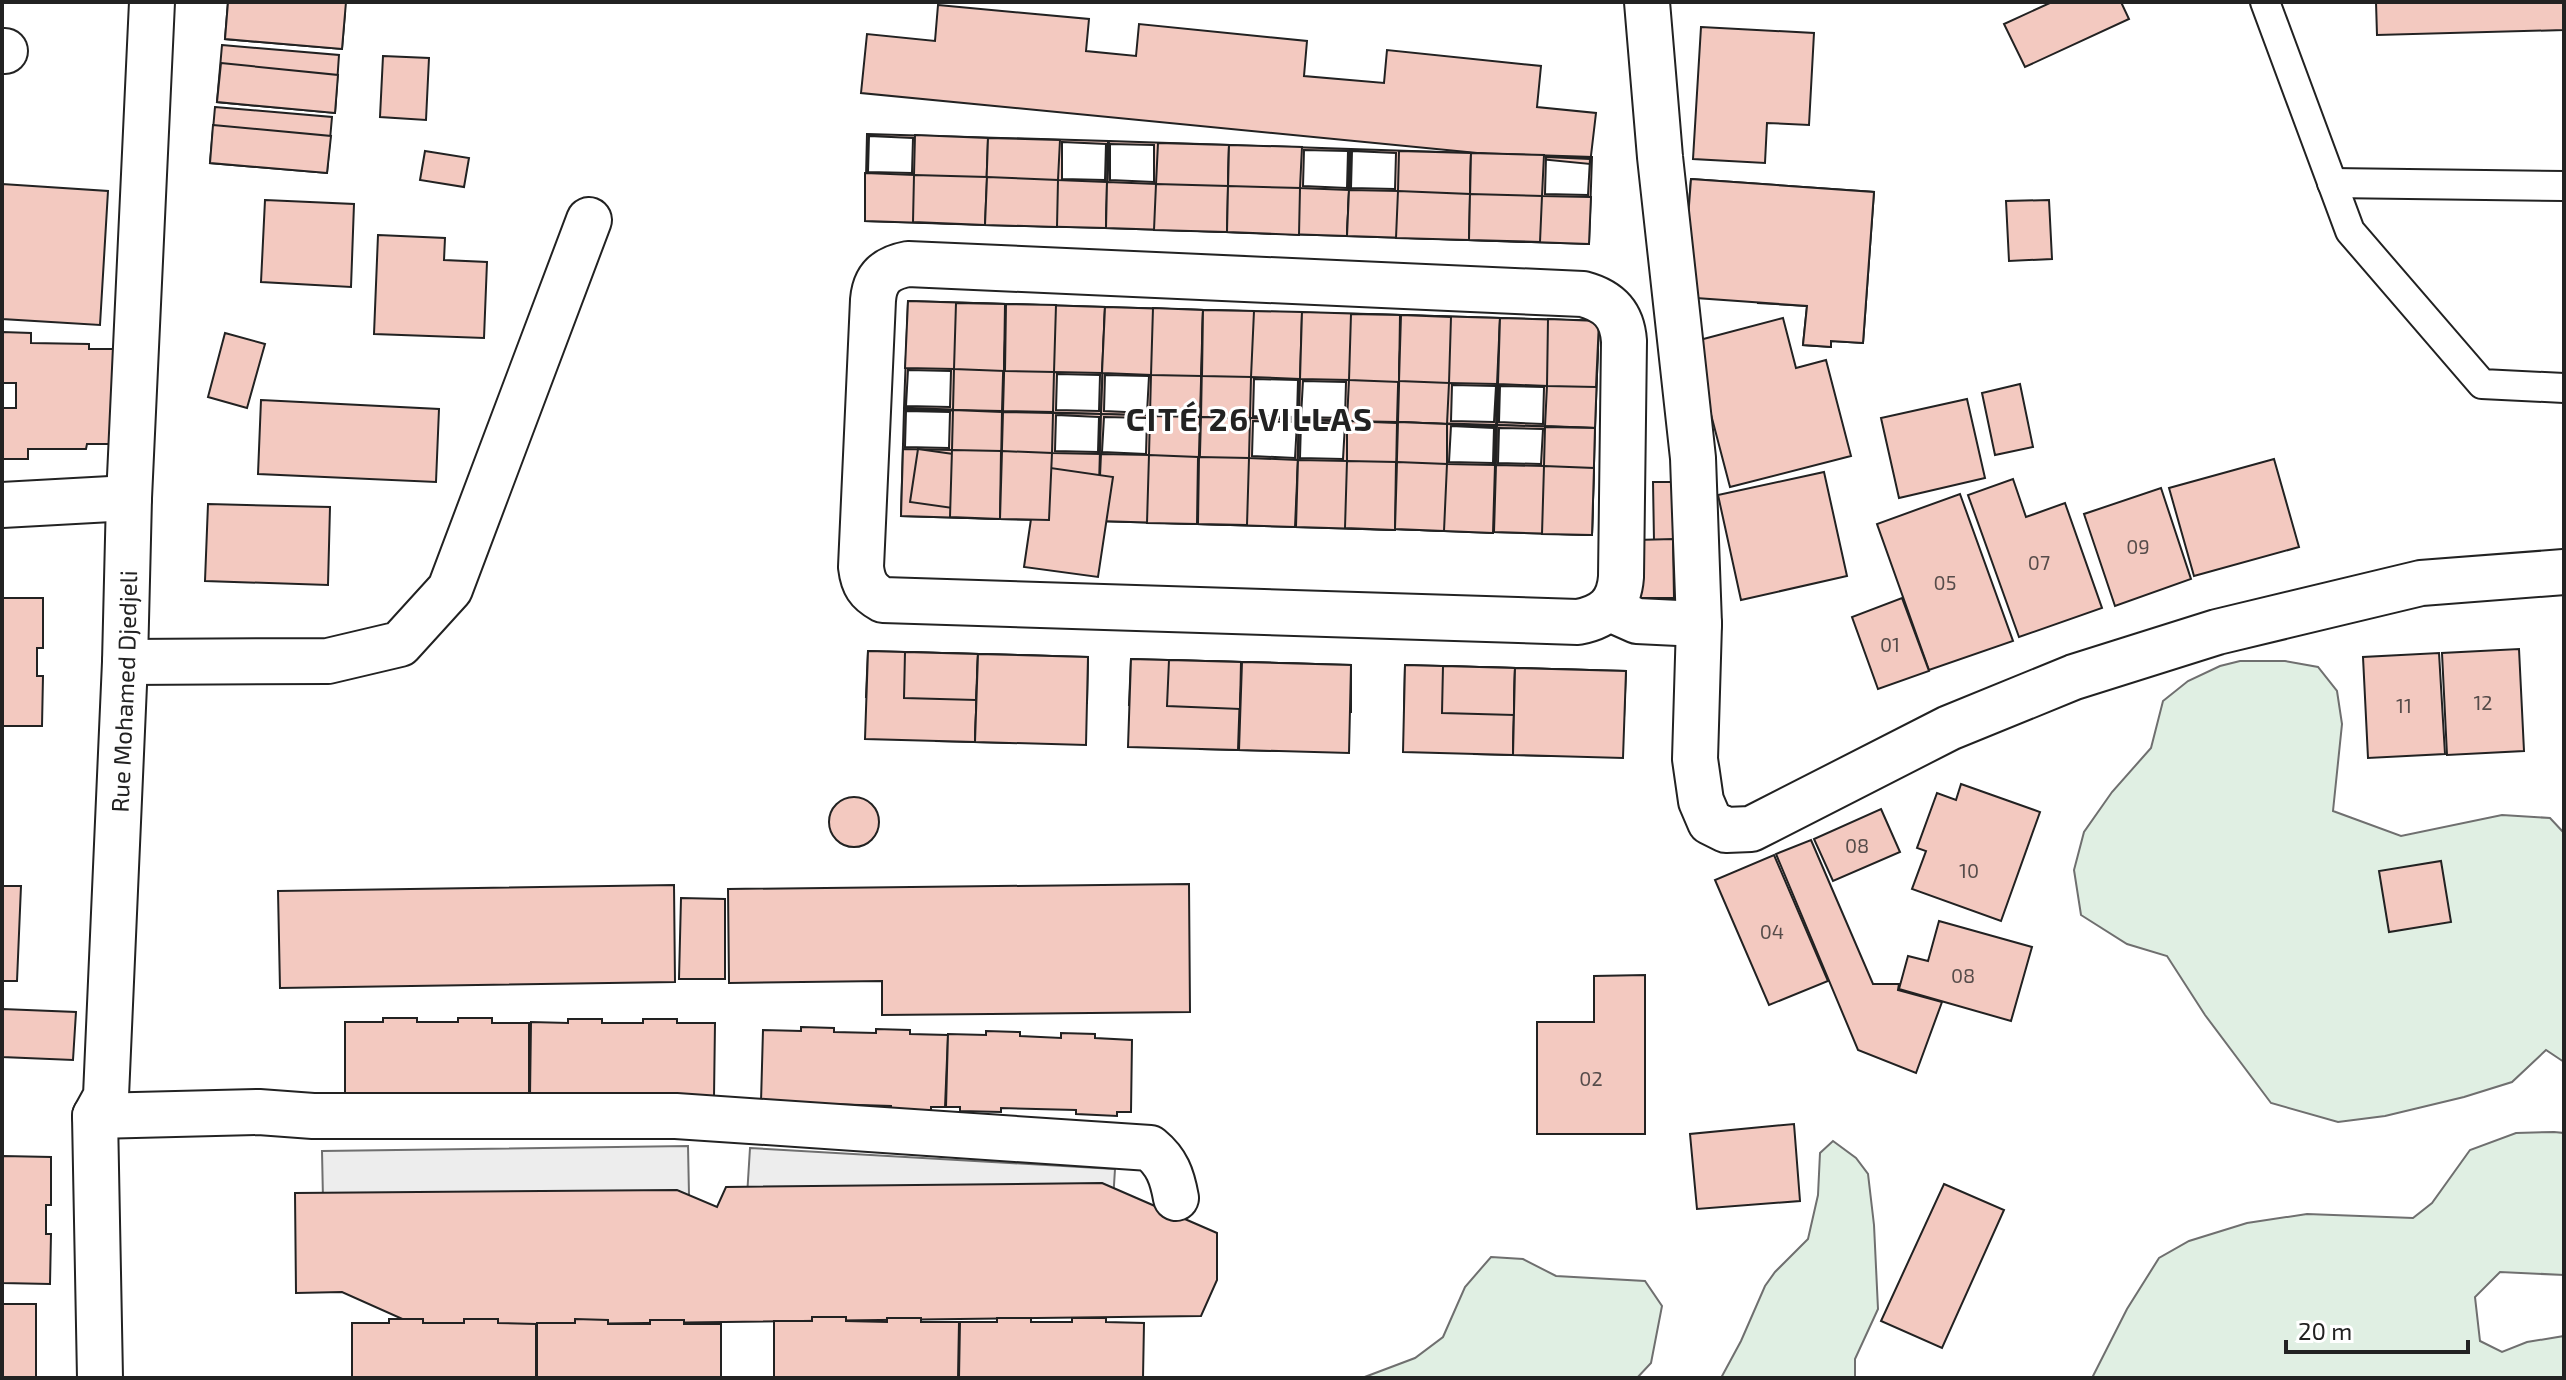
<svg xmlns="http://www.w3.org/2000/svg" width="2566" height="1380" font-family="'Exo 2',sans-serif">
	<rect width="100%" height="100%" fill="#fff"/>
	<g fill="#e0efe3" stroke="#6f6f6f" stroke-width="2">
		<polygon points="2240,661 2285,661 2318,667 2337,691 2342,724 2333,811 2401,836 2502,815 2550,818 2564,833 2564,1062 2546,1050 2512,1082 2464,1097 2385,1116 2338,1122 2271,1103 2205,1015 2167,956 2127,944 2081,915 2074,870 2084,832 2112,792 2151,748 2163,701 2188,681 2220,666"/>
		<polygon points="2554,1132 2564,1133 2564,1275 2500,1272 2475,1297 2480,1341 2502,1352 2527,1342 2564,1336 2564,1378 2092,1378 2127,1309 2159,1258 2189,1241 2247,1223 2307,1214 2413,1218 2432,1203 2470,1150 2516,1133"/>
		<polygon points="1833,1141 1856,1158 1868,1174 1874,1225 1878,1309 1855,1359 1855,1378 1721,1378 1741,1341 1765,1286 1775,1272 1808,1239 1818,1195 1820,1153"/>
		<polygon points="1491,1257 1523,1259 1556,1276 1645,1281 1662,1306 1651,1363 1637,1378 1362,1378 1415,1358 1443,1337 1465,1287"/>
	</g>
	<g fill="#ededed" stroke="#6f6f6f" stroke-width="2">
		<polygon points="688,1146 690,1243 324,1248 322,1151"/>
		<polygon points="750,1148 1115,1169 1109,1266 744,1245"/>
	</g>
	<g fill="#f3c9c0" stroke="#222" stroke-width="2" fill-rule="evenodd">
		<polygon points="228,2 345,12 342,49 225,39"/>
		<polygon points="228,2 346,2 342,49 225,39"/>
		<polygon points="2052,2 2121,2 2129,19 2025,67 2004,24"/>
		<polygon points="2376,2 2564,2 2564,30 2377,35"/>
		<polygon points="938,5 1089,19 1086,51 1136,56 1139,24 1307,41 1304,76 1384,83 1387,50 1541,66 1537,107 1596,113 1590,164 861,93 867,34 935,41"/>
		<polygon points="1701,27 1814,33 1809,125 1767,123 1765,163 1693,159"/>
		<polygon points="222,45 339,55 335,113 217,102"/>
		<polygon points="383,56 429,58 426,120 380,117"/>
		<polygon points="221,63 338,75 335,113 217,102"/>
		<polygon points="215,107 332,117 327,173 210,163"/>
		<polygon points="213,125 331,136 327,173 210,163"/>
		<path d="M867,134L1108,141L1106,228L865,221ZM869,136L913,138L912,173L868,172ZM1062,142L1106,144L1105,180L1062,179Z"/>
		<polygon points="915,135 988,138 985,225 865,221 865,173 914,175"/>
		<polygon points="988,138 1060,140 1058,180 1107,182 1106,228 985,225"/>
		<path d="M1109,141L1229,145L1227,232L1106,228ZM1110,144L1154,145V182L1110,180Z"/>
		<polygon points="1158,143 1229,145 1227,232 1106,228 1107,182 1156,184"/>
		<path d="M1229,145L1350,149L1347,236L1227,232ZM1304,150L1348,151L1347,188L1303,186Z"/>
		<polygon points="1229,145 1302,147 1300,188 1349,190 1347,236 1227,232"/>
		<path d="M1351,149L1471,153L1469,240L1347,236ZM1352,151L1396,153L1395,189L1351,188Z"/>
		<polygon points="425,151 469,158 464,187 420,180"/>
		<polygon points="1399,151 1471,153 1469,240 1347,236 1349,190 1398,191"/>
		<path d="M1471,153L1592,157L1589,244L1469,240ZM1546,157L1590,159L1588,195L1545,194Z"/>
		<polygon points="1471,153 1544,155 1542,196 1591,197 1589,244 1469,240"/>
		<polygon points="914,175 987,177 985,225 913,222"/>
		<polygon points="987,177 1058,180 1057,227 985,225"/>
		<polygon points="1691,179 1874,192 1863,343 1831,341 1831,347 1803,345 1807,306 1758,303 1762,245 1686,240"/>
		<polygon points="1691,179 1874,192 1863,343 1831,341 1831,347 1803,345 1807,306 1682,297"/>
		<polygon points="2,184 108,191 100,325 2,319"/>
		<polygon points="1156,184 1228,186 1227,232 1154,230"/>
		<polygon points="1228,186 1300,188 1299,235 1227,232"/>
		<polygon points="1398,191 1470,194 1469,240 1396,238"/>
		<polygon points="1470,194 1542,196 1540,242 1469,240"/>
		<polygon points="265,200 354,204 351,287 261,282"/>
		<polygon points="2049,200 2052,259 2009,261 2006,201"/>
		<polygon points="378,235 445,238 444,260 487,262 484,338 374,334"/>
		<path d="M908,301L1005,304L1002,411L904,408ZM908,370L951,371L950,407L906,406Z"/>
		<polygon points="908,301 1005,304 1002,411 953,410 954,369 905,368"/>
		<polygon points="956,303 1005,304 1004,371 954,369"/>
		<path d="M1006,304L1105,307L1101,414L1003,411ZM1057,374L1100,375L1099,411L1056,410Z"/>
		<polygon points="1006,304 1105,307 1102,373 1054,372 1053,412 1003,411"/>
		<polygon points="1006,304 1056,305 1054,372 1005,371"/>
		<path d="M1105,307L1203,310L1200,417L1101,414ZM1105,375L1149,376L1147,413L1104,411Z"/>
		<polygon points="1105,307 1203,310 1200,417 1150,415 1151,375 1102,373"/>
		<polygon points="1153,308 1203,310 1201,376 1151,375"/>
		<path d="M1203,310L1400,315L1397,422L1299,419L1300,379L1299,419L1250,418L1299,420L1295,527L1198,524ZM1254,379L1298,380L1297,417L1253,416ZM1303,381L1346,382L1345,418L1301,417ZM1253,421L1297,422L1295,458L1252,456Z"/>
		<polygon points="1203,310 1302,312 1300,379 1251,377 1250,418 1201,417"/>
		<polygon points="1203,310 1254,311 1251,377 1202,376"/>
		<polygon points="1302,312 1400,315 1397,422 1347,421 1349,380 1300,379"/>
		<polygon points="1351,314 1400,315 1399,382 1349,380"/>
		<path d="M1401,315L1500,318L1496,425L1398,422ZM1452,385L1496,386L1494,422L1451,421Z"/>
		<polygon points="1401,315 1500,318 1497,384 1449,383 1447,424 1398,422"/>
		<polygon points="1401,315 1451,317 1449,383 1399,381"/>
		<path d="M1500,318L1599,321L1595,428L1497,425ZM1500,386L1544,387L1543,424L1499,422Z"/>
		<polygon points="1500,318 1599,321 1595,428 1545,426 1547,386 1498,384"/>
		<polygon points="1783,318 1796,368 1826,360 1851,456 1730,487 1692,342"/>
		<polygon points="1548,319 1599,321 1596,387 1547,386"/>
		<polygon points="2,332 31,333 31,343 89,344 89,349 121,349 120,444 87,444 86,449 28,449 28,459 2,459 2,408 16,408 16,383 2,383"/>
		<polygon points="225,333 265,344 247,408 208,397"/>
		<polygon points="2020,384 2033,447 1995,455 1982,393"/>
		<polygon points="1967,399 1985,478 1899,498 1881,418"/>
		<polygon points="261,400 439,409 436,482 258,474"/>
		<path d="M904,409L1002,412L1000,519L901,516ZM906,411L950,412L949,448L905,447Z"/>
		<polygon points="953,410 1002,412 1000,519 901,516 903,449 952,450"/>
		<path d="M1003,412L1101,414L1098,521L1000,519ZM1056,415L1099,417L1098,452L1055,451Z"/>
		<polygon points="1003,412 1053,413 1052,453 1101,454 1098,521 1000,519"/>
		<path d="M1101,414L1200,417L1197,524L1098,521ZM1104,417L1147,418L1146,454L1102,452Z"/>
		<polygon points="1150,416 1200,417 1197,524 1098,521 1101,454 1149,455"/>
		<polygon points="1201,417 1250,418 1249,458 1298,460 1295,527 1198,524"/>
		<path d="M1299,420L1397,423L1395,530L1296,527ZM1301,422L1345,424L1343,459L1300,458Z"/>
		<polygon points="1347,421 1397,423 1395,530 1296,527 1298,460 1347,461"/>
		<path d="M1398,422L1496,426L1493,533L1395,529ZM1451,426L1494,428L1493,463L1449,462Z"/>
		<polygon points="1398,422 1447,424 1447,464 1495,465 1493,533 1395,529"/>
		<path d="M1497,425L1595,428L1592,535L1494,532ZM1499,428L1543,429L1541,464L1498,463Z"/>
		<polygon points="1545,427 1595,428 1592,535 1494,532 1496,465 1544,466"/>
		<polygon points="918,449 1113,477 1098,577 1024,567 1031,519 910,502"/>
		<polygon points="952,450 1001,451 1000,519 950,517"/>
		<polygon points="1002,451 1052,453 1049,520 1000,519"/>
		<polygon points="1149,455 1198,457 1197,524 1147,523"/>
		<polygon points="1199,457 1249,458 1247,525 1198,524"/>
		<polygon points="2274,459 2299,547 2194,576 2169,488"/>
		<polygon points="1347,461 1396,462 1395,530 1345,528"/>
		<polygon points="1397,462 1447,464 1444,531 1395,529"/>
		<polygon points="1544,466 1594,468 1592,535 1542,534"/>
		<polygon points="1824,472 1847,576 1741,600 1718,495"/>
		<polygon points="2013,479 2026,517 2065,503 2102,608 2019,637 1968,495"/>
		<polygon points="1653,482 1687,482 1688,541 1654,541"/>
		<polygon points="2161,488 2191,579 2115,606 2084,514"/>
		<polygon points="1960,494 2013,641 1929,670 1877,524"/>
		<polygon points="208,504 330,507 328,585 205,581"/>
		<polygon points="1673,539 1674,598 1637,598 1636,540"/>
		<polygon points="2,598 43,598 43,648 37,648 37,676 43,676 42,726 2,726"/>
		<polygon points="1902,598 1929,671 1878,689 1852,617"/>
		<polygon points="2519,649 2524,751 2447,755 2442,653"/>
		<polygon points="868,651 978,654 975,742 936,741 938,699 866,697"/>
		<polygon points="868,651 978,654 975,742 865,739"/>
		<polygon points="905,652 978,654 976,700 904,698"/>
		<polygon points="2439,653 2445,754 2368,758 2363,657"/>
		<polygon points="978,654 1050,656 1049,702 977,700"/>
		<polygon points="978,654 1088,657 1087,703 1016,702 1014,743 975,742"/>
		<polygon points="978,654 1088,657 1086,745 975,742"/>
		<polygon points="1131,659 1241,662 1238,750 1200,749 1201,707 1129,705"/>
		<polygon points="1131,659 1241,662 1238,750 1128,747"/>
		<polygon points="1169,660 1241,662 1240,709 1167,706"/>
		<polygon points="1242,662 1314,664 1312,711 1240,709"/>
		<polygon points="1242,662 1351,665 1351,712 1279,711 1278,751 1239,750"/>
		<polygon points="1242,662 1351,665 1349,753 1239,750"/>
		<polygon points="1405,665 1515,668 1513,755 1474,754 1475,714 1404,712"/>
		<polygon points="1405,665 1515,668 1513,755 1403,752"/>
		<polygon points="1443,666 1515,668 1514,715 1442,713"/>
		<polygon points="1515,668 1588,670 1587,717 1514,715"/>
		<polygon points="1515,668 1626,671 1624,718 1553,716 1552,756 1513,755"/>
		<polygon points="1515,668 1626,671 1623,758 1513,755"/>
		<polygon points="1961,784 2040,812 2001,921 1912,889 1926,851 1917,848 1937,793 1956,800"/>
		<circle cx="854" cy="822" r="25"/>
		<polygon points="1881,809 1900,852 1833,881 1814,839"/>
		<polygon points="1811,840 1873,984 1899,984 1898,990 1942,1002 1916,1073 1858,1050 1776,854"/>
		<polygon points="1774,855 1828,981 1769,1005 1715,880"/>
		<polygon points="2441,861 2451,922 2389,932 2379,871"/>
		<polygon points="1189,884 1190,1012 882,1015 882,981 729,983 728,889"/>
		<polygon points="674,885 675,982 280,988 278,891"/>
		<polygon points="2,886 21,886 17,981 2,981"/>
		<polygon points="681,898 725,899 725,979 679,979"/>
		<polygon points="1939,921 2032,947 2011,1021 1899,989 1908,956 1928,961"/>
		<polygon points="1645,975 1645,1134 1537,1134 1537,1022 1594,1022 1594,976"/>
		<polygon points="2,1009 76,1012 73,1060 2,1057"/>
		<polygon points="383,1018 417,1018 417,1022 458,1022 458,1018 492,1018 492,1023 529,1023 529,1096 345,1095 345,1022 383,1022"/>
		<polygon points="568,1019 602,1019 602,1023 643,1023 643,1019 677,1019 677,1023 715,1023 714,1097 530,1096 531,1022 568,1023"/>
		<polygon points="801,1027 834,1028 834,1032 876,1033 876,1029 910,1030 910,1034 948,1035 945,1107 931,1107 931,1111 891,1110 891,1106 761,1102 763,1030 801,1031"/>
		<polygon points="986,1031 1020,1032 1020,1036 1061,1038 1061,1033 1095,1034 1095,1038 1132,1040 1131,1112 1117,1112 1117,1116 1076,1114 1076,1110 1001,1108 1001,1112 960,1111 960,1107 946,1107 948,1034 986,1035"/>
		<polygon points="1794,1124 1800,1201 1697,1209 1690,1134"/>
		<polygon points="3,1156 51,1157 51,1205 46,1205 46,1234 51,1234 50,1284 2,1283"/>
		<polygon points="1102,1183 1217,1233 1217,1280 1201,1316 418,1326 342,1292 296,1293 295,1193 677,1190 717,1207 726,1187"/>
		<polygon points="1944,1184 2004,1210 1942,1348 1881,1321"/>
		<rect x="2" y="1304" width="34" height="74"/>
		<polygon points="812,1317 846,1317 846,1321 887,1322 887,1318 921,1318 921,1322 959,1322 958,1378 774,1378 774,1321 812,1321"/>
		<polygon points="997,1318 1031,1318 1031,1322 1072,1322 1072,1318 1106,1318 1106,1322 1144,1323 1143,1378 959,1378 960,1322 997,1322"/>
		<polygon points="389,1319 423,1319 423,1323 464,1323 464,1319 498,1319 498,1323 536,1324 536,1378 352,1378 352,1323 389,1323"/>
		<polygon points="575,1319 608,1320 608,1324 650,1324 650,1320 684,1320 684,1324 721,1324 721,1378 537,1378 537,1323 575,1323"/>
	</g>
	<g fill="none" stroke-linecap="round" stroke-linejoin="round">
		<defs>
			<g id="service">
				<polyline points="2265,2 2350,231 2482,384 2564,388"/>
				<polyline points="2332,183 2564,186"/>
			</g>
			<g id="minor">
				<polyline points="1647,2 1660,157 1693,458 1699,624 1695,759 1701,801 1710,822 1726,830 1751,829 1949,728 2074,677 2217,632 2421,583 2564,572"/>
				<polyline points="2,51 5,51"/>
				<path d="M908,264L1583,294C1609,301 1622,314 1624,341L1621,577C1619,605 1604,617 1578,622L883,600C868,592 863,584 861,567L873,300C875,277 886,268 908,264Z"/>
				<polyline points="2,505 129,498"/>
				<polyline points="1610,609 1637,621 1699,624"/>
				<polyline points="125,662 328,661 400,644 450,589 589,220"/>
				<path d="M95,1116L259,1112L313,1116H676L1150,1148C1167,1162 1172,1176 1176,1198"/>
				<path id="s1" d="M100,1378L95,1116L106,1096L125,662L129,498L152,2"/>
			</g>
		</defs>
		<use href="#service" stroke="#222" stroke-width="32"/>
		<use href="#minor" stroke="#222" stroke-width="48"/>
		<use href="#service" stroke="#fff" stroke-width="28"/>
		<use href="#minor" stroke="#fff" stroke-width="44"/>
	</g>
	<g text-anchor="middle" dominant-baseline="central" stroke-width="6" stroke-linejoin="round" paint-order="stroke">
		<g font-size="20" fill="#564c4a">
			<text x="2138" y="546">09</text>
			<text x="2039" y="562">07</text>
			<text x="1945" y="582">05</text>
			<text x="1890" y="644">01</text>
			<text x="2483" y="702">12</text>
			<text x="2404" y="705">11</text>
			<text x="1857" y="845">08</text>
			<text x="1969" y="870">10</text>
			<text x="1772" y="931">04</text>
			<text x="1963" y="975">08</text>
			<text x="1591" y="1078">02</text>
		</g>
		<g font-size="24" fill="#222" stroke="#fff">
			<text stroke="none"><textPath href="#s1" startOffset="690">Rue Mohamed Djedjeli</textPath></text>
		</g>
		<g font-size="32" font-weight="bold" letter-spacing="2" fill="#222" stroke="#fff">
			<text x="1250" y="418">CITÉ 26 VILLAS</text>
		</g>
	</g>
	<rect width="2566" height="1380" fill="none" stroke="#222222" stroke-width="8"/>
	<path d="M2286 1340v12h182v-12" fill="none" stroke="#222222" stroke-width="4"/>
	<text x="2298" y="1340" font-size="24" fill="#222222" stroke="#ffffff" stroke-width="6" paint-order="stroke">20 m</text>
</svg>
